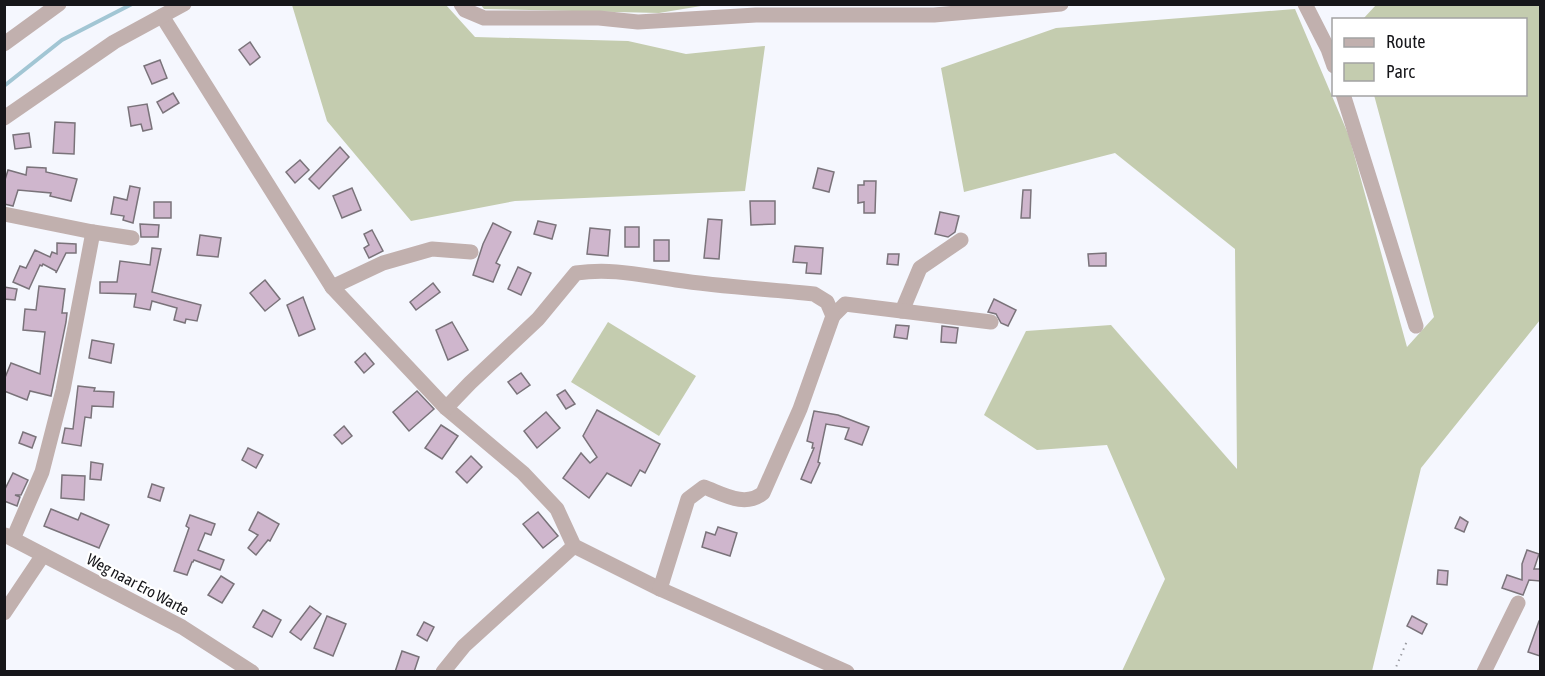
<svg xmlns="http://www.w3.org/2000/svg" width="1545" height="676" font-family="'Asap Condensed',sans-serif">
	<rect width="100%" height="100%" fill="#f5f7fe"/>
	<g fill="#c4ccaf">
		<polygon points="292,5 446,5 475,37 628,41 686,54 765,46 745,191 515,201 411,221 327,121"/>
		<polygon points="481,5 707,5 659,13 484,9"/>
		<polygon points="1376,5 1540,5 1540,320 1421,468 1372,671 1122,671 1165,579 1107,445 1037,450 984,415 1026,331 1111,325 1237,469 1235,249 1115,153 964,192 941,68 1056,28 1295,9 1349,136 1407,347 1434,317 1374,95 1526,94 1526,20 1363,19"/>
		<polygon points="608,322 696,376 659,436 571,382"/>
	</g>
	<g fill="none" stroke-linecap="round" stroke-linejoin="round">
		<polyline stroke="#a2c6d4" stroke-width="4" points="4,86 62,40 132,4"/>
	</g>
	<g fill="#cfb6cd" stroke="#7a737a" stroke-width="1.5">
		<polygon points="250,42 260,57 250,65 239,50"/>
		<polygon points="160,60 167,78 152,84 144,66"/>
		<polygon points="173,93 179,103 163,113 157,102"/>
		<polygon points="147,104 152,129 143,131 141,124 131,126 128,107"/>
		<polygon points="55,122 75,123 74,154 53,153"/>
		<polygon points="29,133 31,147 15,149 13,135"/>
		<polygon points="340,147 349,157 319,189 309,179"/>
		<polygon points="300,160 309,170 295,183 286,172"/>
		<polygon points="27,167 46,168 46,172 77,179 71,201 50,196 51,193 18,190 13,206 4,204 4,183 8,170 26,175"/>
		<polygon points="818,168 834,172 829,192 813,188"/>
		<polygon points="864,181 876,181 875,213 864,213 864,202 858,203 858,185 864,185"/>
		<polygon points="130,186 140,188 133,223 123,220 124,216 111,214 114,197 127,200"/>
		<polygon points="352,188 361,210 342,218 333,196"/>
		<polygon points="1023,190 1031,190 1030,218 1021,218"/>
		<polygon points="750,201 775,201 775,224 751,225"/>
		<rect x="154" y="202" width="17" height="16"/>
		<polygon points="940,212 959,216 955,232 948,237 935,234"/>
		<polygon points="708,219 722,220 719,259 704,258"/>
		<polygon points="538,221 556,225 552,239 534,234"/>
		<polygon points="493,223 511,232 496,263 500,265 493,282 473,275 483,244"/>
		<polygon points="140,224 159,225 158,237 141,237"/>
		<rect x="625" y="227" width="14" height="20"/>
		<polygon points="590,228 610,230 608,256 587,254"/>
		<polygon points="372,230 383,251 369,258 364,248 369,245 364,234"/>
		<polygon points="200,235 221,238 218,257 197,255"/>
		<rect x="654" y="240" width="15" height="21"/>
		<polygon points="57,243 76,244 76,253 66,253 56,273 56,271 43,264 42,266 40,265 29,289 13,282 20,266 26,268 35,250 50,257 52,252 57,254"/>
		<polygon points="795,246 823,248 821,274 806,273 807,263 793,262"/>
		<polygon points="152,248 161,249 152,292 201,305 197,321 186,319 185,323 174,320 177,308 152,301 150,310 134,307 136,294 100,293 100,282 117,282 120,261 150,265"/>
		<polygon points="1106,253 1106,266 1089,266 1088,254"/>
		<polygon points="888,254 899,254 898,265 887,264"/>
		<polygon points="518,267 531,273 521,295 508,289"/>
		<polygon points="265,280 280,299 265,311 250,293"/>
		<polygon points="433,283 440,292 416,310 410,302"/>
		<polygon points="39,286 65,289 62,313 67,313 66,322 51,396 30,391 27,400 4,391 4,380 11,363 40,374 45,332 23,330 25,309 36,310"/>
		<polygon points="4,287 17,289 15,300 4,299"/>
		<polygon points="303,297 315,329 299,336 287,305"/>
		<polygon points="994,299 1016,310 1008,326 1001,323 996,314 988,312"/>
		<polygon points="452,322 468,350 448,360 436,330"/>
		<polygon points="896,325 909,326 907,339 894,337"/>
		<polygon points="942,326 958,328 956,343 941,342"/>
		<polygon points="92,340 114,344 111,363 89,358"/>
		<polygon points="365,353 374,364 364,373 355,362"/>
		<polygon points="521,373 530,385 517,394 508,382"/>
		<polygon points="78,386 95,388 94,391 114,392 113,407 92,406 91,418 85,417 81,446 62,443 65,428 73,429"/>
		<polygon points="565,390 575,404 566,409 557,395"/>
		<polygon points="417,391 434,409 409,431 393,412"/>
		<polygon points="597,410 660,444 645,473 640,470 631,486 607,473 589,498 563,478 581,453 590,463 597,457 583,436"/>
		<polygon points="814,411 838,415 869,427 862,445 845,439 849,428 826,424 818,462 820,463 811,483 801,479 814,448 812,448 813,443 807,441"/>
		<polygon points="546,412 560,428 537,448 524,431"/>
		<polygon points="441,425 458,436 442,459 425,448"/>
		<polygon points="344,426 352,436 342,444 334,435"/>
		<polygon points="23,432 36,437 32,448 19,443"/>
		<polygon points="248,448 263,455 256,468 242,460"/>
		<polygon points="471,456 482,467 467,483 456,472"/>
		<polygon points="91,462 103,464 101,480 90,479"/>
		<polygon points="13,473 28,480 21,495 15,495 20,497 17,506 4,501 4,491"/>
		<polygon points="62,475 85,476 84,500 61,498"/>
		<polygon points="152,484 164,488 160,501 148,497"/>
		<polygon points="51,509 78,520 81,513 109,525 99,548 44,526"/>
		<polygon points="258,512 279,524 270,541 268,540 256,555 248,548 258,535 249,530"/>
		<polygon points="538,512 558,536 543,548 523,524"/>
		<polygon points="190,515 215,524 211,535 205,533 198,550 224,560 220,570 194,560 193,562 192,562 187,575 174,571 189,528 186,526"/>
		<polygon points="1460,517 1468,522 1464,532 1455,528"/>
		<polygon points="718,527 737,533 730,556 702,547 706,532 715,535"/>
		<polygon points="1527,550 1539,554 1534,569 1540,569 1540,581 1529,580 1523,595 1502,588 1507,575 1522,580 1522,564"/>
		<polygon points="1438,570 1448,571 1447,585 1437,584"/>
		<polygon points="221,576 234,584 222,603 208,595"/>
		<polygon points="310,606 321,614 301,640 290,632"/>
		<polygon points="263,610 281,620 272,637 253,627"/>
		<polygon points="327,616 346,624 333,656 314,648"/>
		<polygon points="1412,616 1427,624 1422,634 1407,626"/>
		<polygon points="1539,621 1540,621 1540,656 1528,652"/>
		<polygon points="424,622 434,627 427,641 417,635"/>
		<polygon points="402,651 419,657 414,672 395,672"/>
	</g>
	<g fill="none" stroke-linecap="round" stroke-linejoin="round">
		<polyline stroke="#9a9ba1" stroke-width="2" stroke-dasharray="1.5 4.5" stroke-linecap="butt" points="1394,672 1407,641"/>
		<g stroke="#c1b0ae" stroke-width="15">
			<polyline points="461,4 465,10 484,18 599,18 638,22 756,15 934,15 1061,4"/>
			<polyline points="1305,4 1328,49 1334,66"/>
			<polyline points="162,16 332,287 446,408 523,473 557,509 574,546 660,589 847,672"/>
			<polyline points="4,44 59,4"/>
			<polyline points="1343,94 1416,326"/>
			<polyline points="4,118 114,42 184,4"/>
			<polyline points="4,214 93,232"/>
			<polyline points="332,287 383,263 432,249 471,252"/>
			<polyline points="902,311 920,268 961,240"/>
			<path d="M446,408L470,383L538,319L576,273C612,268 640,275 676,280C722,287 768,289 814,294L827,302L833,316L845,304L991,322"/>
			<polyline points="5,535 182,627 252,672"/>
			<polyline points="13,539 42,472 63,390 93,232 132,238"/>
			<path d="M660,589L688,499L704,487C723,494 745,508 763,493L800,409L833,316"/>
			<polyline points="4,613 43,555"/>
			<polyline points="443,672 464,646 574,546"/>
			<polyline points="1484,672 1518,603"/>
		</g>
	</g>
	<g text-anchor="middle" dominant-baseline="central" stroke-width="4.5" stroke-linejoin="round" paint-order="stroke">
		<g font-size="16" fill="#16161a" stroke="#fff">
			<text transform="translate(138 584) rotate(28)">Weg naar Ero Warte</text>
		</g>
	</g>
	<rect width="1545" height="676" fill="none" stroke="#16161a" stroke-width="12"/>
	<rect x="1332" y="18" width="195" height="78" fill="#ffffff" stroke="#a2a2a3" stroke-width="1.5"/>
	<rect x="1344" y="38" width="30" height="9" fill="#c1b0ae" stroke="#a2a2a3" stroke-width="1.5"/>
	<text x="1386" y="48" font-size="18" fill="#16161a">Route</text>
	<rect x="1344" y="63" width="30" height="18" fill="#c4ccaf" stroke="#a2a2a3" stroke-width="1.5"/>
	<text x="1386" y="78" font-size="18" fill="#16161a">Parc</text>
</svg>
